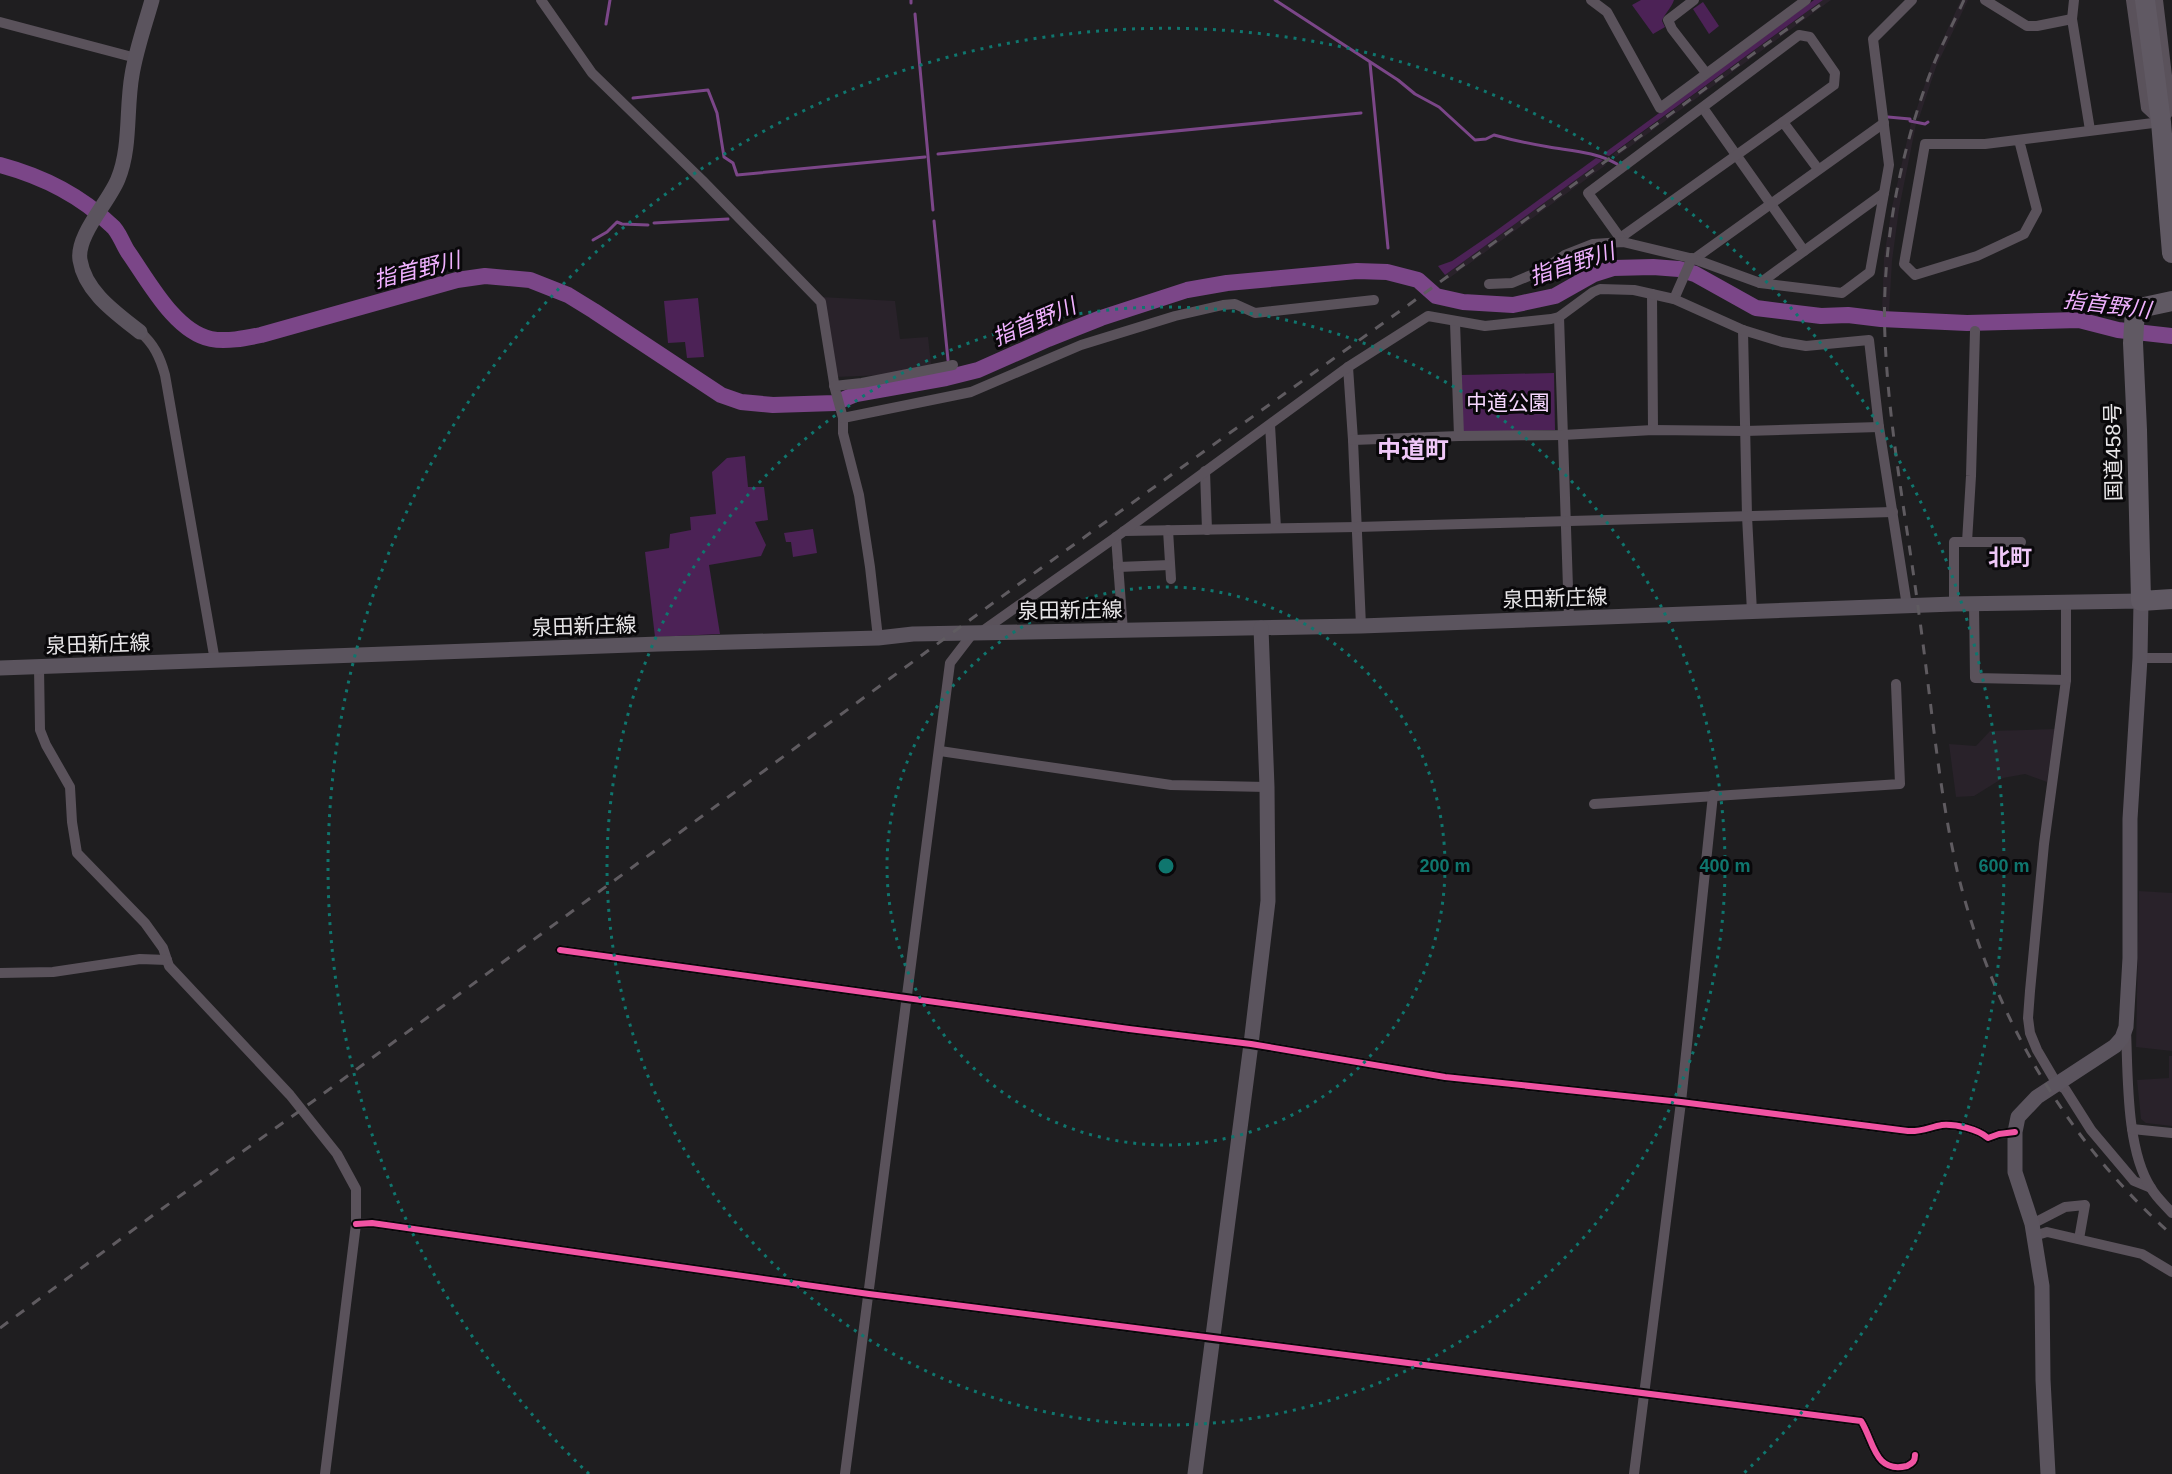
<svg xmlns="http://www.w3.org/2000/svg" width="2172" height="1474" font-family="Helvetica,'Noto Sans JP',sans-serif">
	<rect width="100%" height="100%" fill="#1f1e20"/>
	<g fill="#29222a">
		<polygon points="1823,0 1831,0 1616,157 1613,154"/>
		<polygon points="1961,0 1968,0 1936,67 1919,118 1914,117 1932,63"/>
		<polygon points="1911,123 1916,124 1899,209 1892,261 1889,312 1882,311 1884,257 1892,207"/>
		<polygon points="1603,160 1606,165 1448,279 1445,275"/>
		<polygon points="821,297 895,301 900,339 928,337 931,364 885,375 835,377"/>
		<polygon points="2055,729 2047,782 2025,774 2003,778 1974,796 1956,797 1949,744 1976,746 1990,731"/>
		<polygon points="2139,891 2172,893 2172,1051 2136,1047"/>
		<polygon points="2169,1056 2172,1056 2172,1126 2146,1123 2141,1119 2137,1080 2169,1078"/>
	</g>
	<g fill="#4c2256">
		<path d="M1641,0H1674C1671,9 1664,14 1662,21L1665,27L1653,34L1632,5Z"/>
		<polygon points="1814,0 1823,0 1609,156 1603,154"/>
		<polygon points="1703,2 1719,26 1709,34 1693,9"/>
		<polygon points="1596,158 1603,160 1445,275 1438,266 1452,261 1493,233"/>
		<polygon points="698,298 704,357 687,358 685,342 668,343 664,301"/>
		<polygon points="1554,373 1555,430 1463,432 1461,375"/>
		<polygon points="745,456 748,487 764,487 768,520 755,522 766,545 761,556 709,565 720,634 655,637 645,552 669,548 670,534 691,530 690,517 716,514 712,472 727,458"/>
		<polygon points="813,529 817,553 793,557 791,542 786,542 784,533"/>
	</g>
	<g fill="none" stroke-linecap="round" stroke-linejoin="round">
		<g stroke="#7b4688" stroke-width="3">
			<polyline points="911,0 911,3"/>
			<path d="M1275,0L1398,80L1415,94L1439,107L1475,140L1486,139L1494,135C1512,140 1531,144 1549,147C1573,151 1596,152 1617,164"/>
			<polyline points="915,14 933,210"/>
			<polyline points="606,24 610,0"/>
			<polyline points="1370,63 1388,248"/>
			<polyline points="633,98 708,90 717,113 724,157 733,163 737,175 925,157"/>
			<polyline points="1888,117 1910,119 1910,121 1925,124 1928,122"/>
			<polyline points="938,154 1361,113"/>
			<polyline points="934,221 948,360"/>
			<polyline points="654,223 728,219"/>
			<polyline points="593,240 607,232 617,222 622,224 648,225"/>
		</g>
		<path stroke="#7b4688" stroke-width="16" d="M0,165C41,176 80,195 111,225C119,231 122,243 128,252C148,280 175,332 211,339C227,342 246,338 261,335L457,280L485,276L530,280L568,295L594,311L721,395L741,402L773,405L835,403L856,394L946,378L978,370L1048,339L1101,318L1187,290L1227,283L1357,271L1387,272L1418,280L1436,296L1463,302L1513,305L1555,296L1594,274L1613,268L1653,267L1679,269L1695,274L1756,308L1821,316L1848,315L1881,319L1967,323L2079,320L2118,330L2172,336"/>
		<g stroke="#5a525b" stroke-width="10">
			<polyline points="541,0 592,73 702,180 821,302 835,389 843,418 843,433 859,495 870,567 878,638"/>
			<polyline points="1591,0 1607,12 1660,108 1806,0"/>
			<polyline points="1694,0 1668,20 1672,29 1706,73"/>
			<polyline points="1985,0 2027,26 2037,26 2072,19"/>
			<polyline points="2074,0 2072,19 2090,130"/>
			<polyline points="2131,0 2146,108 2159,120"/>
			<polyline points="0,22 136,58"/>
			<polyline points="1703,108 1804,251"/>
			<polyline points="2019,140 2037,210 2024,234 1977,256 1915,275 1904,264 1925,144 1985,144 2161,122 2171,109 2158,0"/>
			<polyline points="1620,238 1783,122 1818,169"/>
			<polyline points="1623,242 1588,193 1799,35 1810,37 1835,73 1834,85 1783,122"/>
			<polyline points="1694,259 1884,123"/>
			<polyline points="1760,283 1884,193"/>
			<polyline points="1489,284 1512,283 1541,271 1565,255 1593,244 1623,242 1694,259 1760,283 1842,293 1870,272 1889,165 1873,39 1912,0"/>
			<polyline points="1652,294 1653,430"/>
			<polyline points="1674,299 1692,258"/>
			<polyline points="1559,317 1569,618"/>
			<polyline points="1455,322 1459,436"/>
			<polyline points="1743,330 1747,516 1752,612"/>
			<path d="M140,332C154,344 160,357 165,375L215,661"/>
			<polyline points="1348,367 1353,440 1361,626"/>
			<polyline points="834,386 862,383 953,365"/>
			<polyline points="843,418 971,392 1081,345 1175,316 1223,305 1235,304 1255,313 1374,300"/>
			<polyline points="1270,425 1276,528"/>
			<polyline points="1353,440 1459,436 1563,435 1653,430 1745,431 1879,427"/>
			<polyline points="1205,471 1207,530"/>
			<polyline points="1168,530 1171,579"/>
			<polyline points="1124,531 1357,527 1893,512"/>
			<polyline points="1116,537 1123,631"/>
			<polyline points="1967,542 1971,476 1975,331"/>
			<polyline points="1118,567 1170,565"/>
			<polyline points="2066,602 2066,680 2044,844 2030,991 2028,1018 2030,1033 2037,1050 2057,1084 2065,1089 2091,1130 2134,1181 2151,1188"/>
			<polyline points="1954,604 1954,542 2021,542"/>
			<polyline points="1974,604 1975,678 2066,680"/>
			<polyline points="981,632 1116,537 1348,367 1428,316 1485,326 1551,319 1559,317 1593,292 1600,289 1634,290 1674,299 1743,330 1782,342 1806,346 1869,340 1879,427 1907,606"/>
			<polyline points="2140,658 2172,658"/>
			<polyline points="39,667 40,730 46,745 70,787 72,822 77,853 145,923 163,948 169,966 290,1095 337,1154 356,1189 356,1224 325,1474"/>
			<polyline points="940,751 1171,785 1267,787"/>
			<polyline points="1594,804 1900,784 1896,684"/>
			<path d="M560,950L1129,1029L1251,1044L1445,1077L1681,1102L1908,1131C1921,1132 1930,1127 1942,1125C1956,1124 1978,1129 1988,1138L1999,1134L2015,1132"/>
			<polyline points="0,973 53,972 140,959 167,960"/>
			<path d="M2126,1030C2128,1075 2126,1150 2151,1188C2156,1197 2165,1205 2172,1213"/>
			<polyline points="2132,1129 2172,1133"/>
			<path d="M356,1224L372,1223L869,1294L1861,1421C1874,1441 1874,1474 1907,1466C1913,1463 1915,1461 1915,1455"/>
			<polyline points="2032,1224 2065,1207 2085,1205 2079,1239"/>
			<polyline points="2034,1236 2047,1232 2142,1254 2172,1272"/>
			<polyline points="845,1474 950,663 973,633"/>
			<polyline points="1634,1474 1681,1102 1713,795"/>
		</g>
		<g stroke="#5b545e" stroke-width="15">
			<path d="M140,332C116,313 85,292 80,260C76,235 109,202 118,179C131,148 126,108 132,75C136,50 145,25 152,0"/>
			<polyline points="0,668 659,644 878,638 913,634 1361,626 1954,604 2141,601 2140,658 2130,819 2130,958 2126,1027 2122,1038 2115,1046 2037,1097 2018,1117 2015,1132 2015,1172 2032,1224 2042,1286 2043,1380 2048,1474"/>
			<polyline points="1195,1474 1251,1044 1268,901 1267,787 1261,628"/>
		</g>
		<g stroke="#605963" stroke-width="20">
			<polyline points="2145,0 2161,122 2172,253"/>
			<polyline points="2172,301 2135,309 2133,343 2137,430 2141,601 2172,599"/>
		</g>
		<g stroke="#5f5b60" stroke-width="3" stroke-dasharray="10 10" stroke-linecap="butt">
			<path d="M1964,0C1954,22 1942,44 1933,66C1900,150 1881,248 1885,338C1889,431 1907,523 1919,614C1931,699 1938,786 1957,870C1990,1009 2065,1140 2172,1235"/>
			<polyline points="0,1328 156,1213 301,1110 1019,584 1407,306 1827,0"/>
		</g>
		<defs>
			<g id="cycleway">
				<path d="M560,950L1129,1029L1251,1044L1445,1077L1681,1102L1908,1131C1921,1132 1930,1127 1942,1125C1956,1124 1978,1129 1988,1138L1999,1134L2015,1132"/>
				<path d="M356,1224L372,1223L869,1294L1861,1421C1874,1441 1874,1474 1907,1466C1913,1463 1915,1461 1915,1455"/>
			</g>
		</defs>
		<use href="#cycleway" stroke="#09080a" stroke-width="10"/>
		<use href="#cycleway" stroke="#f153a3" stroke-width="6"/>
	</g>
	<g fill="none" stroke="#0f766e" stroke-width="3" stroke-dasharray="3 6">
		<circle cx="1166" cy="866" r="279"/>
		<circle cx="1166" cy="866" r="559"/>
		<path d="M589 1474A838 838 0 1 1 1743 1474"/>
	</g>
	<g text-anchor="middle" dominant-baseline="central" stroke-width="6" stroke-linejoin="round" paint-order="stroke">
		<g font-size="21" fill="#f6d6fe" stroke="#09080a">
			<text x="1508" y="402">中道公園</text>
		</g>
		<g font-size="21" fill="#e8e6e8" stroke="#09080a">
			<text transform="translate(2113 452) rotate(-91)">国道458号</text>
			<text transform="translate(1555 598) rotate(-2)">泉田新庄線</text>
			<text transform="translate(1070 610) rotate(-1)">泉田新庄線</text>
			<text transform="translate(584 626) rotate(-2)">泉田新庄線</text>
			<text transform="translate(98 644) rotate(-2)">泉田新庄線</text>
		</g>
		<g font-size="22" font-style="italic" fill="#f0b1ff" stroke="#09080a">
			<text transform="translate(1572 264) rotate(-18)">指首野川</text>
			<text transform="translate(417 270) rotate(-14)">指首野川</text>
			<text transform="translate(2107 305) rotate(7)">指首野川</text>
			<text transform="translate(1034 322) rotate(-23)">指首野川</text>
		</g>
		<g font-size="22" font-weight="bold" fill="#efc7f8" stroke="#09080a">
			<text x="2010" y="557">北町</text>
		</g>
		<g font-size="24" font-weight="bold" fill="#efc7f8" stroke="#09080a">
			<text x="1413" y="449">中道町</text>
		</g>
	</g>
	<circle cx="1166" cy="866" r="9" fill="#0f766e" stroke="#09080a" stroke-width="3"/>
	<g font-size="18" text-anchor="middle" font-weight="bold" fill="#0f766e" stroke="#09080a" stroke-width="6" stroke-linejoin="round" paint-order="stroke">
		<text x="1445" y="872">200 m</text>
		<text x="1725" y="872">400 m</text>
		<text x="2004" y="872">600 m</text>
	</g>
</svg>
